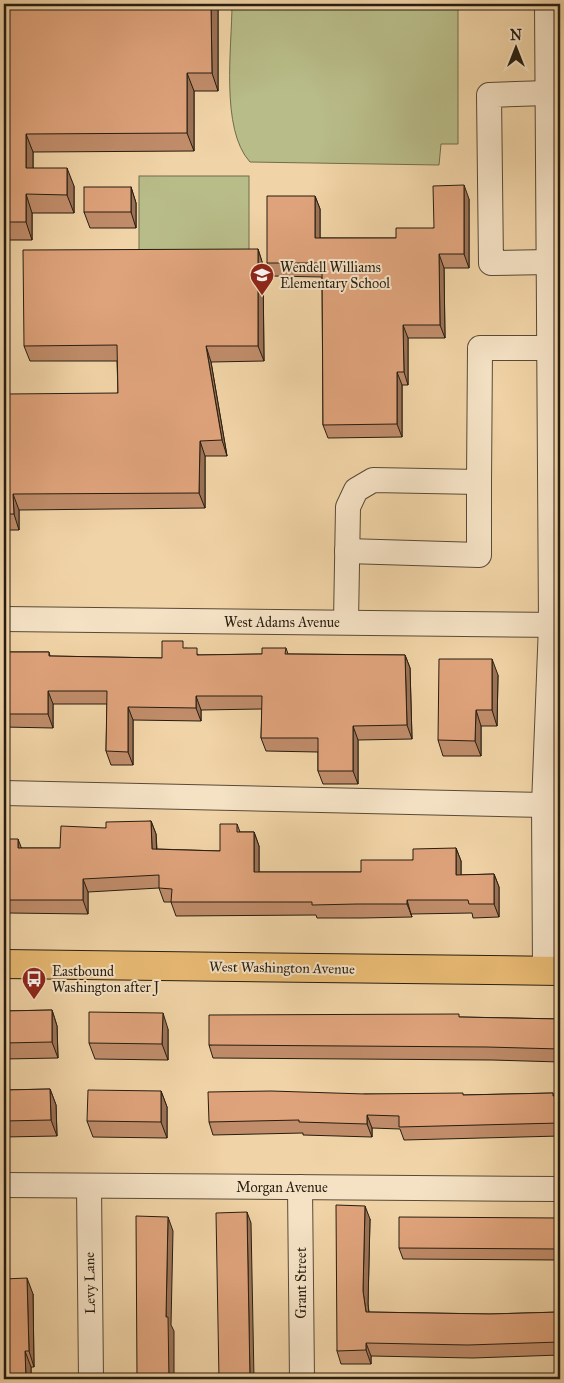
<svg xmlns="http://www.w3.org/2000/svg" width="564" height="1383" font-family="'IM FELL Great Primer',serif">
	<rect width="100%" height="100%" fill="#f0d3a6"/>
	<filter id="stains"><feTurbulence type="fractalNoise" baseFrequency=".004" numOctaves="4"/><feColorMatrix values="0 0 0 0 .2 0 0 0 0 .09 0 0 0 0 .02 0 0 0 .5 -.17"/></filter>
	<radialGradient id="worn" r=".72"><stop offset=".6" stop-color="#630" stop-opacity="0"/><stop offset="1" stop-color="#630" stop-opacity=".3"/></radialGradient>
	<g fill="#b8bc88" stroke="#706c4c">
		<path d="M232,4H458V144H441L439,165L250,162C220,129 232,47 232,4Z"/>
		<rect x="139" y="176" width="110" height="85"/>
	</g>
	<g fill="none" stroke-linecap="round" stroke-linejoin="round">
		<defs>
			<g id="minor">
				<polyline points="547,93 489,95 491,263 549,262"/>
				<polyline points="347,551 479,555 479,482"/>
				<polyline points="4,619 560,625"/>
				<polyline points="346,622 348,507 356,490 373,480 479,482 480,348 549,348"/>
				<polyline points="4,793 544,805"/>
				<polyline points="545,971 544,805 551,625 547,4"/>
				<polyline points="4,1185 560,1189"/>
				<polyline points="89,1186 91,1379"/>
				<polyline points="300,1187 302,1379"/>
			</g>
			<polyline id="major" points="4,964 560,971"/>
		</defs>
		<use href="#minor" stroke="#594a36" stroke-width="26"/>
		<use href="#major" stroke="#271d10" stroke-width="30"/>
		<use href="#minor" stroke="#f5e2c5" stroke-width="24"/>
		<use href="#major" stroke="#e8ba73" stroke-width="28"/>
	</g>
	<g fill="#c08c6a" stroke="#271d10">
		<polygon points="4,4 218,4 218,91 194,91 194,151 33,152 33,168 74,186 74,213 32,213 32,240 7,240 4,230"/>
		<polygon points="131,187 136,203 136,228 90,228 84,212"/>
		<polygon points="315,196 320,209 320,238 396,238 434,228 469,199 469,268 444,268 445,338 408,338 408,385 402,385 402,437 328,438 323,425 322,277 272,276 267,263"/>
		<polygon points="258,249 263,265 264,361 211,362 227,456 205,456 205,508 19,510 19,530 4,530 4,421 118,393 117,361 30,361 24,346"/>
		<polygon points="186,648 199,655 262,654 286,648 288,654 405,655 410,668 412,739 358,740 358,784 323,784 318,771 318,752 266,751 261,738 262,709 201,710 201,721 133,720 133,765 111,765 106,751 107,704 53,704 53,728 4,727 4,652 49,652 50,656 162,658"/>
		<polygon points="498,675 497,726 481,726 481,756 443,756 438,740"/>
		<polygon points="151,821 156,834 157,849 220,851 237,824 240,832 254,832 259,846 259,872 361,872 413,860 456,848 461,861 461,875 494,874 499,887 499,917 473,918 472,913 411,914 412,917 362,918 317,918 316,915 176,916 171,902 164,902 159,888 88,892 88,914 9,913 8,911 4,911 4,839 22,848 60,848 106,828"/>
		<polygon points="52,1010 57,1026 58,1058 4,1059 4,1011"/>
		<polygon points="461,1017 560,1019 560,1062 492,1060 213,1058 209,1045"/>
		<polygon points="168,1029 168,1060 95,1059 89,1043"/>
		<polygon points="50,1089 56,1105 57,1136 4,1137 4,1090"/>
		<polygon points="161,1091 167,1107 167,1138 93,1137 87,1121"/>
		<polygon points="553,1093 554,1096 560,1096 560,1136 404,1140 400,1129 372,1128 372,1137 303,1135 303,1133 213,1135 209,1122 365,1094 464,1095"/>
		<polygon points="560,1218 560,1260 403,1259 399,1248"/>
		<polygon points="370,1219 368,1304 369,1312 490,1314 560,1312 560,1355 473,1358 371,1356 371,1364 341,1364 337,1351"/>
		<polygon points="4,1221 8,1234 8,1266 4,1266"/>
		<polygon points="33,1294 34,1367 31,1367 31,1379 4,1379"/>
	</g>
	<g fill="#9c7256" stroke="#271d10">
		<polygon points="211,4 218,4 218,91 212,73"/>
		<polygon points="187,73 194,91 194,151 187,133"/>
		<polygon points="26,134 33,152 33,186 26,168"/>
		<polygon points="67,168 74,186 74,213 67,195"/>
		<polygon points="464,185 469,199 469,268 464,254"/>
		<polygon points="131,187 136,203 136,228 131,212"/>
		<polygon points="26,194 32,213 32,240 26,222"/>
		<polygon points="315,196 320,209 320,252 315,238"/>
		<polygon points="258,249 263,265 264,361 258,346"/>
		<polygon points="439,254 444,268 445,338 440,325"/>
		<polygon points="403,325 408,338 408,385 404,372"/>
		<polygon points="206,346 211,362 227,456 222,440"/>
		<polygon points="397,372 402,385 402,437 397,424"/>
		<polygon points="200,441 205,456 205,508 199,493"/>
		<polygon points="13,494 19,510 19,530 14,514"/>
		<polygon points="405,655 410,668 412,739 407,725"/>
		<polygon points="492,659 498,675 497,726 492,710"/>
		<polygon points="48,691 53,704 53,728 48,714"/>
		<polygon points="196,696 201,710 201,721 196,708"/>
		<polygon points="128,707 133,720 133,765 128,752"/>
		<polygon points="476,710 481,726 481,756 475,741"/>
		<polygon points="353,726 358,740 358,784 353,771"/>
		<polygon points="151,821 156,834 157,863 152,849"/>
		<polygon points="254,832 259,846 259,885 254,872"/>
		<polygon points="18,839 23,852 18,848"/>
		<polygon points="456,848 461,861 461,888 456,875"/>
		<polygon points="494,874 499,887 499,917 494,904"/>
		<polygon points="83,879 88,892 88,914 83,900"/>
		<polygon points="407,900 411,914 412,917 407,904"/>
		<polygon points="52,1010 57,1026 58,1058 52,1042"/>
		<polygon points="163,1013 168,1029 168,1060 162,1044"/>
		<polygon points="50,1089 56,1105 57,1136 51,1120"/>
		<polygon points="161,1091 167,1107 167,1138 161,1122"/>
		<polygon points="367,1115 372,1128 372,1137 367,1124"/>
		<polygon points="365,1206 370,1219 368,1304 370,1325 366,1312 363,1291"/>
		<polygon points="247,1212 251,1223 254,1379 250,1379"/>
		<polygon points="168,1217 173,1231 171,1325 174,1331 174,1379 169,1379 166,1317"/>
		<polygon points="4,1221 8,1234 8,1266 4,1254"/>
		<polygon points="27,1278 33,1294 34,1367 29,1351"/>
		<polygon points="366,1343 371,1356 371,1364 366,1350"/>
		<polygon points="25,1351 31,1367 31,1379 26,1379"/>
	</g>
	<g fill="#dfa37b" stroke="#271d10">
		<polygon points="4,4 211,4 212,73 187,73 187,133 26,134 26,168 67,168 67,195 26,194 26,222 4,222"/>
		<polygon points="464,185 464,254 439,254 440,325 403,325 404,372 397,372 397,424 323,425 322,263 267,263 267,196 315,196 315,238 396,238 396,228 434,228 433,186"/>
		<rect x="84" y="187" width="47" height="25"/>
		<polygon points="258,249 258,346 206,346 222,440 200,441 199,493 13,494 14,514 4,514 4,421 6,421 6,394 118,393 117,345 24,346 23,250"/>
		<polygon points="162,641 183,641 183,648 197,648 197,655 262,654 262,648 286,648 285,654 405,655 407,725 353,726 353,771 318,771 318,738 261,738 262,696 196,696 196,708 128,707 128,752 106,751 107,691 48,691 48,714 4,714 4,652 49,652 49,656 162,658"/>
		<polygon points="439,659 492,659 492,710 476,710 475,741 438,740"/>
		<polygon points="151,821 152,849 220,851 220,824 237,824 237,832 254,832 254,872 361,872 361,860 413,860 413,849 456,848 456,875 494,874 494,904 469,904 468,900 407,900 407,904 357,904 312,905 312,902 171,902 172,889 159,888 159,875 83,879 83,900 4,900 4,839 18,839 18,848 60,848 61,826 106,828 106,822"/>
		<polygon points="52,1010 52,1042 4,1043 4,1011"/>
		<polygon points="89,1012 163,1013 162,1044 89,1043"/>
		<polygon points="459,1014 459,1017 560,1019 560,1049 487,1047 209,1045 209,1015"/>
		<polygon points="50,1089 51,1120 4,1121 4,1090"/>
		<polygon points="88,1090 161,1091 161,1122 87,1121"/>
		<polygon points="271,1091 365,1094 463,1093 463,1095 553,1093 553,1096 560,1096 560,1123 399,1127 399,1116 367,1115 367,1124 299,1122 299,1120 209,1122 208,1092"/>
		<polygon points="336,1205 365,1206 363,1291 366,1312 490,1314 560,1312 560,1342 468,1345 366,1343 366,1350 337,1351"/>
		<polygon points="247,1212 250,1379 219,1379 216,1213"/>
		<polygon points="136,1216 168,1217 166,1317 168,1317 169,1379 137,1379"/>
		<polygon points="399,1217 560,1218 560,1249 399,1248"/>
		<polygon points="27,1278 29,1351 25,1351 26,1379 4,1379 4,1279"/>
	</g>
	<defs>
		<symbol id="school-pin" viewBox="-11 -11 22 30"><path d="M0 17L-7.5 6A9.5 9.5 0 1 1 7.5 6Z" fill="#8f2418" stroke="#f5e2c5"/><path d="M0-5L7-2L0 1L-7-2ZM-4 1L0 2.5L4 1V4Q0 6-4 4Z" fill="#fff"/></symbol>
		<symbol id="bus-pin" viewBox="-11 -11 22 30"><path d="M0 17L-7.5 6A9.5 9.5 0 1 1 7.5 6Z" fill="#8f2418" stroke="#f5e2c5"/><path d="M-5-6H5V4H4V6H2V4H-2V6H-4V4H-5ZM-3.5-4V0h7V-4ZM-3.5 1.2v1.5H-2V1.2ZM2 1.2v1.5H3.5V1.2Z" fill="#fff"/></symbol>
	</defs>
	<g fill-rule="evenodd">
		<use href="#school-pin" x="248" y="261" width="28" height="38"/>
		<use href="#bus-pin" x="20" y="965" width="28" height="38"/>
	</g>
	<g text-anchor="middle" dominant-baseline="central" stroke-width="4" stroke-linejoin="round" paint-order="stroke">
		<g font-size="14" fill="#271d10" stroke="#f5e2c5" text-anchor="start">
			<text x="280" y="267">Wendell Williams<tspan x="280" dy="16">Elementary School</tspan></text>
			<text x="52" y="971">Eastbound<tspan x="52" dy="16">Washington after J</tspan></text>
		</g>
		<g font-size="14" fill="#271d10" stroke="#f5e2c5">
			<text x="282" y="622">West Adams Avenue</text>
			<text transform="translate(282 968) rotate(1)">West Washington Avenue</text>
			<text x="282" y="1187">Morgan Avenue</text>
			<text transform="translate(90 1283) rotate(-91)">Levy Lane</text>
			<text transform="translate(301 1283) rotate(-90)">Grant Street</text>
		</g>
	</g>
	<rect width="564" height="1383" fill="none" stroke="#f0d3a6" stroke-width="20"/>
	<rect x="5" y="5" width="554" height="1373" fill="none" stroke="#271d10" stroke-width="2.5"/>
	<rect x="10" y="10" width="544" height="1363" fill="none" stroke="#271d10"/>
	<g transform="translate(516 48)" stroke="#f5e2c5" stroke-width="4" paint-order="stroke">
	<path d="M0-4L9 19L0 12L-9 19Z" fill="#271d10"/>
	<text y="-8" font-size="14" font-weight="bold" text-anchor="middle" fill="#271d10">N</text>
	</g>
	<rect width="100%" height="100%" filter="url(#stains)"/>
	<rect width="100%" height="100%" fill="url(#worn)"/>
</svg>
